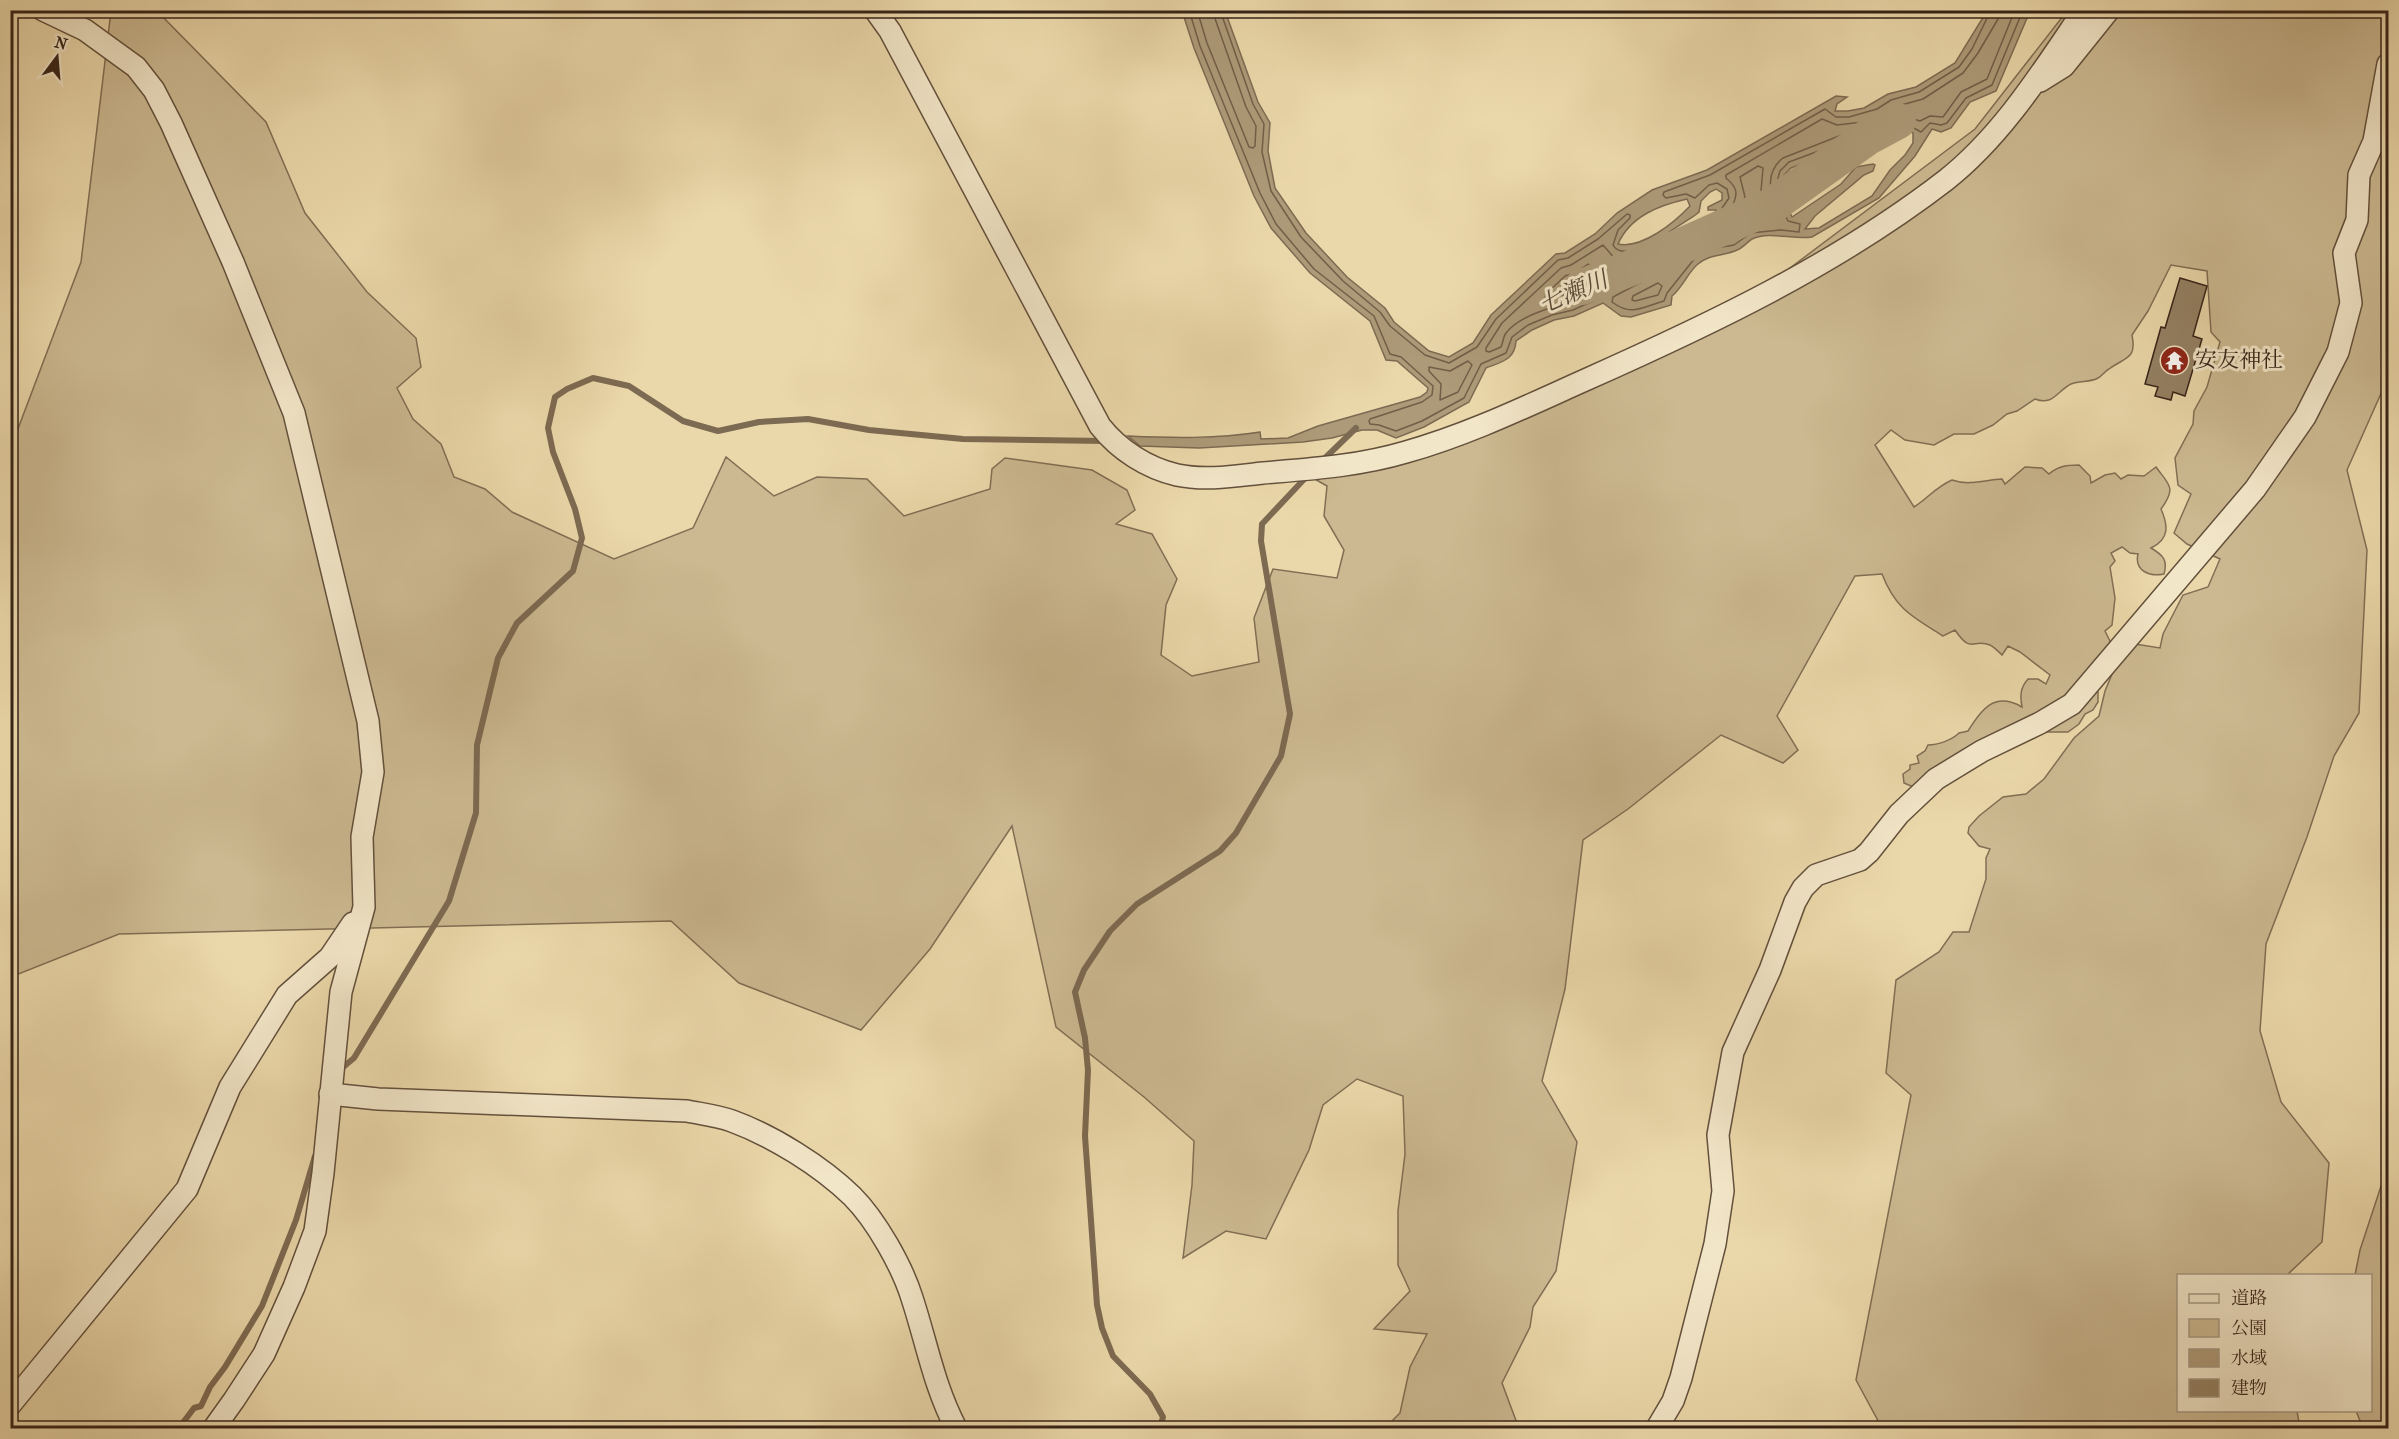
<svg xmlns="http://www.w3.org/2000/svg" width="2399" height="1439" font-family="'IM FELL French Canon','Noto Serif JP',serif">
	<rect width="100%" height="100%" fill="#ebd8aa"/>
	<filter id="stains"><feTurbulence type="fractalNoise" baseFrequency=".00333" numOctaves="4"/><feColorMatrix values="0 0 0 0 .2 0 0 0 0 .09 0 0 0 0 .02 0 0 0 .5 -.17"/></filter>
	<radialGradient id="worn" r=".72"><stop offset=".6" stop-color="#630" stop-opacity="0"/><stop offset="1" stop-color="#630" stop-opacity=".3"/></radialGradient>
	<g fill="#ccb991" stroke="#816e54" stroke-width="1.5">
		<path d="M111,11H157L266,122L305,213L367,292L416,338L421,367L397,388L413,419L441,444L454,477L485,489L512,512L614,559L693,528L726,457L774,496L817,477L867,479L904,516L990,489L992,469L1005,458L1092,470L1127,490L1135,510L1116,524L1152,534L1177,579L1166,605L1161,655L1192,676L1259,662L1254,618L1273,569L1337,578L1344,550L1324,516L1327,486L1306,474L1442,442L1606,364L1782,274L1975,129L2067,11H2388V365L2383,389L2347,470L2367,550L2359,713L2334,756L2307,837L2266,944L2260,1031L2281,1102L2329,1163L2322,1242L2287,1275L2178,1276V1410L2297,1411L2300,1428H1882L1856,1380L1911,1095L1886,1073L1896,980L1939,952L1953,932H1969L1986,879V858L1990,849L1979,846L1968,833L1969,827L1979,816L2003,797L2026,794L2044,779L2074,738L2099,716L2105,691L2120,655L2135,644L2160,648L2163,634L2183,595L2208,587L2220,559L2187,544L2174,533L2191,494L2178,485L2175,458L2193,424L2194,411L2207,387L2220,342L2211,332L2207,271L2171,265L2148,311L2132,335C2137,360 2125,357 2109,369C2105,371 2102,376 2098,378C2090,383 2080,380 2071,384C2057,391 2053,406 2035,399L2017,411L2007,414L1993,425L1974,434H1954L1934,445L1905,440L1891,430L1875,445L1914,507C1928,498 1936,487 1952,480C1969,486 1985,480 2002,479L2005,484L2025,467L2042,468L2049,474C2058,466 2067,465 2079,465L2090,476L2091,483L2105,475L2115,473L2121,479L2128,475L2144,476L2156,467C2169,485 2177,487 2161,509C2168,525 2170,539 2151,548C2163,555 2168,560 2164,574C2150,577 2134,571 2138,554L2130,553L2122,547L2111,553L2115,561L2110,567L2115,598L2112,625L2105,631L2110,641L2098,690V702L2093,710L2085,714L2079,724L2068,732H2045L1918,785L1911,786L1904,783L1903,774L1910,769V765L1919,763L1917,756L1925,751L1928,745C1938,745 1952,740 1959,733L1968,731C1981,710 1994,691 2022,707C2020,696 2020,688 2028,679H2038L2046,684L2050,675L2020,652L2008,646L2002,655C1999,652 1994,647 1990,645C1972,638 1972,655 1955,630L1943,636C1913,617 1896,610 1882,574L1855,576L1777,716L1798,750L1783,763L1721,735L1628,809L1583,840L1565,989L1542,1081L1577,1142L1556,1271L1533,1307L1530,1327L1502,1383L1518,1426L1517,1428H1385L1400,1413L1410,1367L1427,1334L1374,1329L1410,1291L1398,1265V1211L1405,1154L1403,1096L1357,1079L1323,1105L1309,1150L1266,1239L1226,1231L1183,1258L1192,1185L1194,1141L1144,1097L1056,1027L1012,826L930,949L861,1030L739,983L671,921L119,934L11,977L10,450L81,262Z"/>
		<polygon points="2388,1165 2388,1420 2363,1428 2356,1411 2370,1410 2370,1276 2355,1275 2360,1250"/>
	</g>
	<path fill="#ad9a78" stroke="#7d6a52" stroke-width="1.5" fill-rule="evenodd" d="M1182,11H1225L1258,102L1270,123L1268,151L1275,188L1306,233L1347,277L1385,308L1394,322L1429,351L1449,357L1473,343L1491,315L1556,254L1565,253L1595,234L1617,213L1652,190L1707,170L1836,96L1847,97L1837,104L1835,111H1848L1864,108L1888,94L1916,87L1955,63L1987,11H2030L1996,91L1970,102L1951,128L1941,132L1932,129L1915,156L1879,198L1812,237C1793,240 1770,231 1752,239C1747,242 1743,248 1737,250C1725,256 1709,254 1698,264C1688,272 1683,287 1672,296L1671,305L1631,317L1621,316L1603,303L1574,316L1554,320L1532,330L1516,341C1515,360 1501,362 1486,368L1469,402L1424,427L1396,438L1377,430H1362L1332,438L1303,442L1199,448L1140,446L1128,436C1172,438 1216,439 1260,432L1261,439L1288,438L1318,426L1420,397L1427,392L1428,388L1397,361L1386,360L1370,321L1310,273L1271,228L1254,196L1194,48ZM1904,129L1913,133V143L1905,155L1890,170L1872,196L1819,228L1805,229L1815,216L1864,175L1873,171L1875,165L1873,164L1856,167L1841,184L1792,217C1784,203 1785,190 1784,175L1791,168L1881,134ZM1716,189L1722,193V200L1708,207V210H1716C1716,219 1710,223 1704,230C1675,259 1649,272 1613,291H1608L1607,287L1611,281L1646,256L1669,232L1694,216L1699,212L1701,201L1710,192ZM1687,199L1690,206C1674,223 1642,249 1618,244C1630,216 1660,205 1687,199Z"/>
	<g fill="none" stroke-linecap="round" stroke-linejoin="round">
		<g stroke="#725e48" stroke-width="1.5">
			<path d="M1189,10L1200,46L1260,193L1276,224L1314,269L1374,316L1390,354L1401,357L1433,386L1432,395L1422,402L1370,419L1369,421L1370,424L1379,425L1396,431L1422,421L1464,398L1481,364L1506,353L1512,337L1528,325L1552,315L1573,310L1602,297L1601,286L1606,278L1638,254L1636,250C1628,251 1618,254 1613,245L1618,230L1630,218V215L1627,214L1598,239L1568,258L1558,260L1496,319L1477,347L1449,363L1425,355L1390,326L1380,312L1343,281L1301,237L1271,191L1262,152L1264,124L1253,104L1220,10"/>
			<polyline points="1197,10 1207,43 1249,147 1253,148 1255,146 1256,126 1246,107 1212,10"/>
			<path d="M1991,10L1972,49L1959,67L1919,92L1891,100L1877,109L1849,117H1836L1825,109L1710,175L1664,192L1663,195L1666,198L1686,194L1695,198L1709,185L1717,183L1727,189L1729,198L1722,208L1720,221L1679,262L1613,297L1612,302C1632,317 1642,307 1664,301L1667,293L1695,258L1716,248L1734,245L1751,233L1781,230L1799,232L1800,224L1788,221L1780,203L1778,178L1780,171L1789,162L1878,129L1905,123L1921,132L1930,123L1941,125L1947,123L1966,98L1992,85L2023,10"/>
			<polyline points="1999,10 1998,19 1978,53 1963,73 1923,99 1894,107 1882,114 1882,118 1904,116 1920,121 1930,116 1943,117 1961,92 1987,79 2015,10"/>
			<path d="M1822,119L1837,125L1863,122L1867,125L1783,158C1761,175 1774,200 1777,222L1749,226L1731,238L1718,239L1717,235C1725,227 1727,223 1730,214C1734,198 1743,192 1726,178V175Z"/>
			<polygon points="1758,166 1763,168 1761,191 1765,212 1741,219 1739,215 1745,197 1740,177"/>
			<path d="M1603,245L1616,260L1596,278L1593,292C1569,305 1522,311 1506,333C1503,337 1503,343 1501,347L1489,352L1486,351V348L1502,323L1561,268L1571,265Z"/>
			<polygon points="1588,264 1592,268 1583,287 1568,294 1545,298 1546,294 1565,276 1575,273"/>
			<polygon points="1658,283 1662,286 1658,295 1635,301 1632,300 1633,296"/>
			<polygon points="1468,361 1472,365 1458,392 1440,400 1441,384 1429,371 1429,367 1450,371"/>
		</g>
		<g stroke="#7d6a52" stroke-width="6">
			<polyline points="1322,461 1356,428"/>
			<polyline points="341,1072 342,1068 354,1058 449,901 476,813 477,745 498,658 517,623 573,571 582,538 575,509 553,452 548,428 555,397 567,389 593,378 629,386 683,421 718,431 759,422 808,419 869,430 963,439 1106,441"/>
			<polyline points="179,1428 194,1408 201,1406 210,1387 225,1367 262,1306 296,1220 315,1156"/>
			<polyline points="1160,1428 1163,1417 1150,1394 1113,1356 1102,1328 1097,1305 1085,1136 1088,1070 1085,1038 1075,992 1084,970 1110,931 1137,904 1220,851 1236,833 1281,756 1290,714 1261,541 1262,524 1309,474"/>
		</g>
		<polyline stroke="#ad9a78" stroke-width="36" points="1582,287 1641,264 1771,206 1868,137 1898,121"/>
	</g>
	<polygon fill="#948164" stroke="#362318" stroke-width="1.5" points="2180,278 2207,286 2193,336 2202,339 2185,396 2173,392 2171,400 2155,396 2158,387 2145,384 2161,327 2165,328"/>
	<g fill="none" stroke-linecap="round" stroke-linejoin="round">
		<defs>
			<g id="minor">
				<polyline points="43,10 85,30 136,67 154,90 171,123 233,262 294,413 368,721 373,772 362,837 364,907 341,992 323,1173 315,1231 294,1287 264,1354 234,1400 214,1428"/>
				<path d="M875,10L890,31L1100,426C1119,450 1147,468 1177,475C1205,481 1235,476 1263,473C1311,469 1359,466 1406,452C1467,435 1525,407 1583,381C1709,325 1836,265 1946,180C2003,135 2043,70 2084,10"/>
				<polyline points="2040,81 2064,66 2109,10"/>
				<path d="M330,1094L378,1099L687,1111C702,1114 718,1116 732,1121C773,1136 821,1166 852,1196C876,1220 902,1266 912,1298C927,1344 934,1386 956,1428"/>
				<polyline points="10,1405 187,1189 230,1087 287,995 330,957 353,923"/>
				<polyline points="1657,1428 1673,1401 1681,1378 1715,1244 1723,1191 1718,1135 1733,1052 1770,970 1795,902 1803,888 1816,875 1860,860 1869,852 1899,814 1936,779 1982,751 2040,723 2072,704 2255,489 2305,417 2338,352 2351,303 2344,253 2357,220 2359,175 2374,141 2388,64"/>
			</g>
		</defs>
		<use href="#minor" stroke="#63503c" stroke-width="24"/>
		<use href="#minor" stroke="#f2e6c8" stroke-width="21"/>
	</g>
	<defs>
		<symbol id="temple-disc" viewBox="-11 -11 22 22"><circle r="9.5" fill="#8f2418" stroke="#f2e6c8"/><path d="M0-6L5-2H3V0L6.5 2.5H4V6H1.5V3h-3V6H-4V2.5H-6.5L-3 0V-2H-5Z" fill="#fff"/></symbol>
	</defs>
	<g fill-rule="evenodd">
		<use href="#temple-disc" x="2158" y="344" width="33" height="33"/>
	</g>
	<g text-anchor="middle" dominant-baseline="central" stroke-width="6" stroke-linejoin="round" paint-order="stroke">
		<g font-size="22" fill="#362318" stroke="#f2e6c8" text-anchor="start">
			<text x="2195" y="360">安友神社</text>
		</g>
		<g font-size="24" font-style="italic" fill="#5a4735" stroke="#f2e6c8">
			<text transform="translate(1573 292) rotate(-23)">七瀬川</text>
		</g>
	</g>
	<rect width="2399" height="1439" fill="none" stroke="#ebd8aa" stroke-width="36"/>
	<rect x="12" y="12" width="2375" height="1415" fill="none" stroke="#362318" stroke-width="3"/>
	<rect x="18" y="18" width="2363" height="1403" fill="none" stroke="#362318" stroke-width="1.5"/>
	<rect x="2177" y="1274" width="195" height="138" fill="#f2e6c8" stroke="#a79882" stroke-width="1.5"/>
	<rect x="2189" y="1294" width="30" height="9" fill="#f2e6c8" stroke="#a79882" stroke-width="1.5"/>
	<text x="2231" y="1304" font-size="18" fill="#362318">道路</text>
	<rect x="2189" y="1319" width="30" height="18" fill="#ccb991" stroke="#a79882" stroke-width="1.5"/>
	<text x="2231" y="1334" font-size="18" fill="#362318">公園</text>
	<rect x="2189" y="1349" width="30" height="18" fill="#ad9a78" stroke="#a79882" stroke-width="1.5"/>
	<text x="2231" y="1364" font-size="18" fill="#362318">水域</text>
	<rect x="2189" y="1379" width="30" height="18" fill="#948164" stroke="#a79882" stroke-width="1.5"/>
	<text x="2231" y="1394" font-size="18" fill="#362318">建物</text>
	<g transform="translate(57 57) rotate(16)" stroke="#f2e6c8" stroke-width="4.5" paint-order="stroke">
	<path d="M0-4.5L10 22L0 15L-10 22Z" fill="#362318"/>
	<text y="-9" font-size="16" font-weight="bold" text-anchor="middle" fill="#362318">N</text>
	</g>
	<rect width="100%" height="100%" filter="url(#stains)"/>
	<rect width="100%" height="100%" fill="url(#worn)"/>
</svg>
